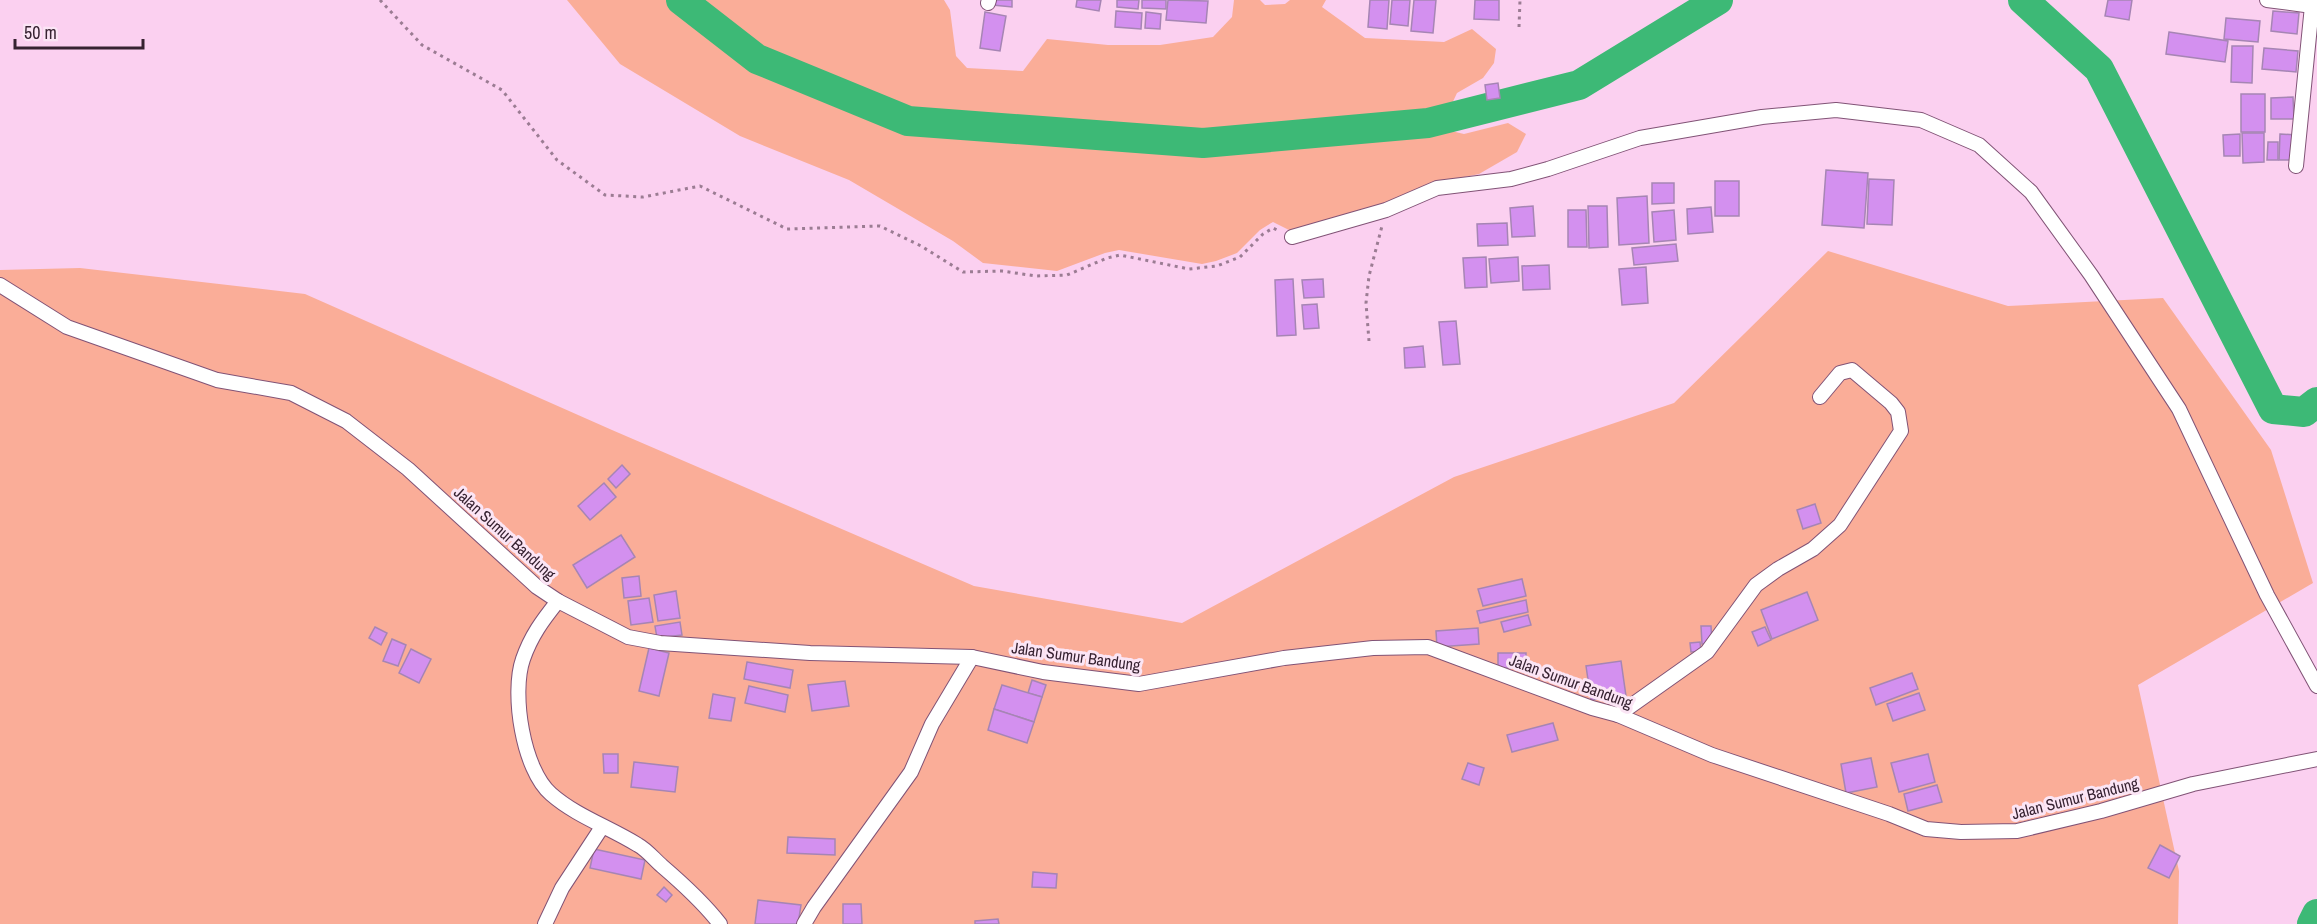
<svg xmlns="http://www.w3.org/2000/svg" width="2317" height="924" font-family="'Archivo Narrow',sans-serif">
	<rect width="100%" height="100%" fill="#fbd0f0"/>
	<g fill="#faad98">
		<polygon points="567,0 944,0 950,10 956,56 967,68 1023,71 1047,39 1108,45 1160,45 1213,37 1232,17 1234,0 1260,0 1265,5 1285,4 1290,0 1326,0 1322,7 1365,38 1444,42 1472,29 1496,49 1494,63 1483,78 1457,93 1449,110 1447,130 1464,134 1508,123 1526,134 1517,152 1479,174 1436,183 1385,205 1293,232 1273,222 1260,230 1237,253 1216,261 1202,264 1119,250 1105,253 1057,271 983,263 953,241 849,180 740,136 620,64"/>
		<polygon points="1828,251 2008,306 2163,298 2271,450 2313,583 2138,685 2179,871 2178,924 0,924 0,270 80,268 305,294 612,430 974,586 1182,623 1454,477 1674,403"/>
	</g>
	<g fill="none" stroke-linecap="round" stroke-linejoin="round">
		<g stroke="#3db976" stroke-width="30">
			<polyline points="681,0 757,59 908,121 1203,143 1428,123 1579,85 1718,0"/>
			<polyline points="2023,0 2099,69 2273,409 2304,412 2317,402"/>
			<polyline points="2312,924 2317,914"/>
		</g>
	</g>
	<g fill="#d390ef" stroke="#a685b4" stroke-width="1.5">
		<polygon points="994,0 1012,0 1012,7 993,5"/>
		<polygon points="1077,0 1101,0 1099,11 1076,7"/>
		<polygon points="1117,0 1139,0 1138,9 1117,7"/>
		<polygon points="1142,0 1166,0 1166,9 1142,8"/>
		<polygon points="1168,0 1208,1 1206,23 1166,20"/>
		<polygon points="1370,0 1389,0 1387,29 1368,27"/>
		<polygon points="1392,0 1410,0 1408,26 1390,24"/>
		<polygon points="1414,0 1436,0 1433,33 1411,31"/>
		<polygon points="1475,0 1499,0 1499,20 1474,19"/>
		<polygon points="2108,0 2132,0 2129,20 2105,16"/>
		<polygon points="1116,11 1142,13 1141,29 1115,27"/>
		<polygon points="2273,11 2299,13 2297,34 2271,31"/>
		<polygon points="985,12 1006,16 1000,51 980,48"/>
		<polygon points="1146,12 1161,14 1160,29 1145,28"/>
		<polygon points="2226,18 2260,21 2258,42 2224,39"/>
		<polygon points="2169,32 2228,41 2225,62 2166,54"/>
		<polygon points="2232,46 2253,46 2252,83 2231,82"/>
		<polygon points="2264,48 2298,51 2296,72 2262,69"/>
		<polygon points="1498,83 1500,98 1487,100 1485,85"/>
		<rect x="2241" y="94" width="24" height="38"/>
		<polygon points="2293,97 2294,119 2271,119 2271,98"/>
		<polygon points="2242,133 2264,133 2264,162 2243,163"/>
		<polygon points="2240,134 2240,156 2224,156 2223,135"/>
		<polygon points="2280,134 2297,135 2296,160 2279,160"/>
		<polygon points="2268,142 2278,142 2278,160 2267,160"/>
		<polygon points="1826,170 1868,173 1864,228 1822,225"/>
		<polygon points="1869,179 1894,180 1892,225 1867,224"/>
		<rect x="1715" y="181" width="24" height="35"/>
		<polygon points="1652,183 1674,183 1674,203 1652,204"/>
		<polygon points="1647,196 1649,243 1619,245 1617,198"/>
		<polygon points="1533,206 1535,236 1512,237 1510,208"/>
		<polygon points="1588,206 1607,206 1608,247 1589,248"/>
		<polygon points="1711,207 1713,232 1688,234 1687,209"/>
		<polygon points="1568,210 1586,210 1587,247 1568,247"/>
		<polygon points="1674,210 1676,240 1654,242 1652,212"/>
		<polygon points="1507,223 1508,245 1478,246 1477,224"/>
		<polygon points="1676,244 1678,261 1634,265 1632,248"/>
		<polygon points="1486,257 1487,287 1465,288 1463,258"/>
		<polygon points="1518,257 1519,281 1491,283 1489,259"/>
		<polygon points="1549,265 1550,289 1523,290 1522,266"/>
		<polygon points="1646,267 1648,303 1622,305 1619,269"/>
		<polygon points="1293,279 1296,335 1277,336 1275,280"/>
		<polygon points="1323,279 1324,297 1304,298 1302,280"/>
		<polygon points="1317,304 1319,328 1304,329 1302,305"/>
		<polygon points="1456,321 1460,364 1443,365 1439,322"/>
		<polygon points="1423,346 1425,367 1405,368 1404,348"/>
		<polygon points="622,465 630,474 616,488 608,479"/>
		<polygon points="604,483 616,497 590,520 578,506"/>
		<polygon points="1815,504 1821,523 1803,529 1797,510"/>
		<polygon points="621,535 635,557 587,588 573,565"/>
		<polygon points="639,576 641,596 624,598 622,578"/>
		<polygon points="1522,579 1526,596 1483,606 1478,589"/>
		<polygon points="676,591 680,618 658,621 654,595"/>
		<polygon points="1807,592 1818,620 1772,639 1761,610"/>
		<polygon points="649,598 653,622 631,625 628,601"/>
		<polygon points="1526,600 1528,612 1480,623 1477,611"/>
		<polygon points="1528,615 1531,625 1504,632 1501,622"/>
		<polygon points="680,622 682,635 657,638 655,626"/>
		<polygon points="1701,626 1711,626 1712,644 1702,644"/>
		<polygon points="375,627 387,633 381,645 369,638"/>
		<polygon points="1765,627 1771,640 1758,646 1752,632"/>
		<polygon points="1478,628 1479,644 1437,647 1436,631"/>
		<polygon points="392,639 406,645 398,666 383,661"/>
		<polygon points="1700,642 1701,651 1691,652 1690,643"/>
		<polygon points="649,648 669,653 659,696 639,691"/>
		<polygon points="411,649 431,659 419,683 399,673"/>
		<rect x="1498" y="653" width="28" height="15"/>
		<polygon points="1621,661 1626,696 1591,700 1586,666"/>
		<polygon points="747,662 793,670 790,688 744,679"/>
		<polygon points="1912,673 1918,689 1876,705 1870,688"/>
		<polygon points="1032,680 1046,685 1042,697 1028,693"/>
		<polygon points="845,681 849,706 812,711 808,685"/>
		<polygon points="1002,685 1042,697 1034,722 994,709"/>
		<polygon points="749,686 788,695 785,712 745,703"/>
		<polygon points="1919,693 1925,710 1893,721 1887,704"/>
		<polygon points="713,694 735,698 731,721 709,718"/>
		<polygon points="994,709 1034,722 1027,743 988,730"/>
		<polygon points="1553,723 1558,740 1512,752 1507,735"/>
		<polygon points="603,754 618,754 618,773 604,773"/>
		<polygon points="1928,754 1935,782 1899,792 1891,763"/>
		<polygon points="1871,758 1877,787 1846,793 1841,764"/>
		<polygon points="634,762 678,767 675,792 631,787"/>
		<polygon points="1468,763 1484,768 1479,785 1462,779"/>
		<polygon points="1937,785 1942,802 1908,811 1904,794"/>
		<polygon points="788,837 835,839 835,855 787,853"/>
		<polygon points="2160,845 2180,856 2169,878 2148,868"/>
		<polygon points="594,849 645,860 641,879 590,868"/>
		<polygon points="1033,872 1057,874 1056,888 1032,887"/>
		<polygon points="664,887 672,895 666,902 657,895"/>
		<polygon points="758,900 801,905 798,924 755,924"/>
		<polygon points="843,904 861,904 862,924 843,924"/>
		<polygon points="998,919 999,924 975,924 975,921"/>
	</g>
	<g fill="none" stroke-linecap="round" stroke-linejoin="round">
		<defs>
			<g id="minor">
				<polyline points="2267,0 2312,6 2316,0"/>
				<polyline points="988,3 989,0"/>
				<polyline points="2296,166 2312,6"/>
				<polyline points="1292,237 1386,210 1437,188 1511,179 1548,169 1640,138 1762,117 1836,110 1921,120 1979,145 2031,192 2091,275 2179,409 2267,595 2317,686"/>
				<polyline points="0,285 67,327 217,380 291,393 346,421 408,469 537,587 558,601 628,637 660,643 810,653 972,657 1043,672 1139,684 1284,658 1373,648 1428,647 1592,708 1618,715 1712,755 1889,814 1926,829 1961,832 2017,831 2101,811 2193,784 2317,759"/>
				<path d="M558,601C542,621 531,636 523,659C511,693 523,770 551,794C576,816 609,827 638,845C647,850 654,859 662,866C683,884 703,902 720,924"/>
				<polyline points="1618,715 1707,652 1756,585 1778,569 1813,549 1840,525 1901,431 1898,412 1891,403 1852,370 1840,373 1820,397"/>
				<polyline points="545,924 562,888 602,827"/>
				<polyline points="804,924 814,907 911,772 932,724 972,657"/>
			</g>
		</defs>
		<use href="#minor" stroke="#815376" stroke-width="16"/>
		<g stroke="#9b7c93" stroke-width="3" stroke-dasharray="3 4.5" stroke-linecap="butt">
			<polyline points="380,0 422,45 502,90 557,160 605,195 643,197 700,186 787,229 880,226 921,246 963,272 1002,271 1036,276 1067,275 1107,258 1120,255 1189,269 1217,266 1240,257 1263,234 1273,228 1279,231"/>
			<polyline points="1519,27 1520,0"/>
			<polyline points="1369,341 1366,303 1369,276 1382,226"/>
		</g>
		<use href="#minor" stroke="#fff" stroke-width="14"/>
	</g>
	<g text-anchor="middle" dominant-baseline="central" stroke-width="6" stroke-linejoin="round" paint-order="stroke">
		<g font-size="16" fill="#362231" stroke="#fbe5f5">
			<text transform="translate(505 533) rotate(42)">Jalan Sumur Bandung</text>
			<text transform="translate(1076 656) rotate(8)">Jalan Sumur Bandung</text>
			<text transform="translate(1571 681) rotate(20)">Jalan Sumur Bandung</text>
			<text transform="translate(2075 798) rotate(-14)">Jalan Sumur Bandung</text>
		</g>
	</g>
	<path d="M15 39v9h128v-9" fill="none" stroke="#362231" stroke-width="3"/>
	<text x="24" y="39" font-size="18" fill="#362231" stroke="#fbe5f5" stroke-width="4.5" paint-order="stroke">50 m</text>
</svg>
